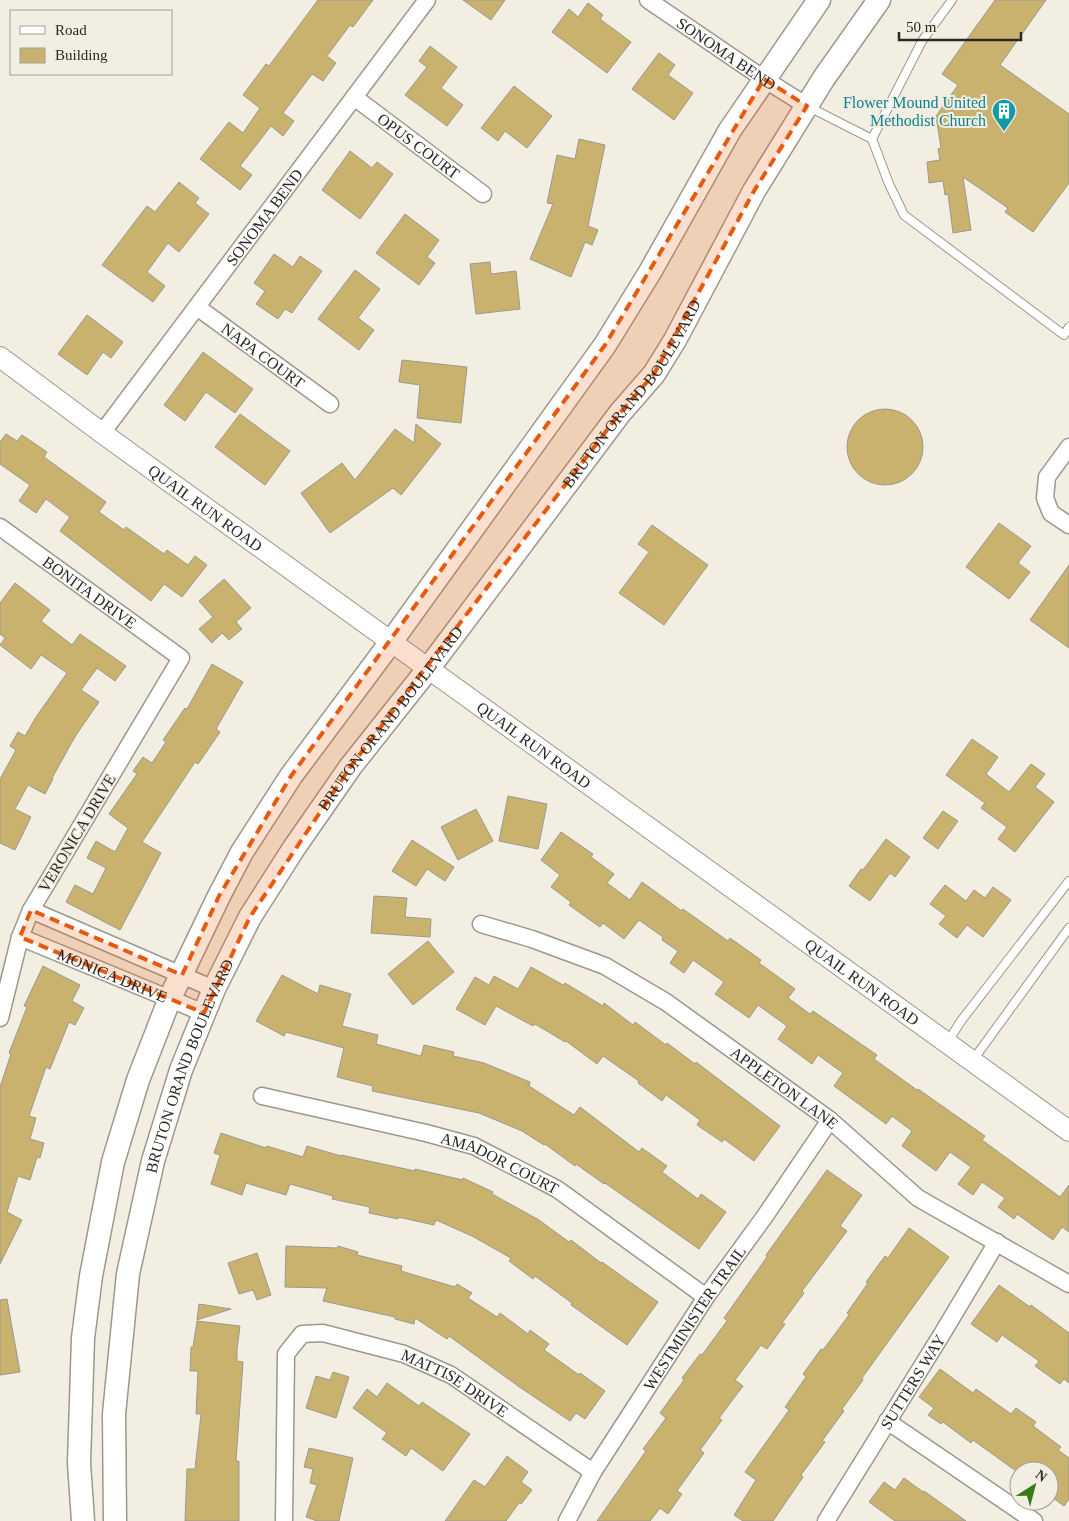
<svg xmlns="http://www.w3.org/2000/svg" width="1069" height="1521" font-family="Georgia,serif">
	<rect width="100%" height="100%" fill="#f2eee2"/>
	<g fill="#c9b26d" stroke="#9d998e">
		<polygon points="318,0 373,0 353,27 350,25 327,56 336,63 323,81 312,74 283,113 294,121 283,136 271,126 240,166 252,175 240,190 200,159 229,122 243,133 260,108 243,95 266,64 269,66"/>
		<polygon points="463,0 505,0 491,20"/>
		<polygon points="995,0 1046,0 1000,65 1069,114 1069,183 1033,232 1005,212 1008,208 963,177 971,230 953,233 948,194 945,195 943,181 929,183 927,162 940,160 938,149 941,148 936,116 958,85 942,74"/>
		<polygon points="588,3 603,15 600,19 631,42 607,73 552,32 569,9 578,17"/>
		<polygon points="430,46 457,67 441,88 463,105 447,126 405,95 427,67 419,61"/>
		<polygon points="659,53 675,65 668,75 693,93 674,120 632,89"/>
		<polygon points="514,86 552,116 527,148 505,131 498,141 481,128"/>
		<polygon points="579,139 605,145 588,226 598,230 592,245 585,242 571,277 530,259 553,204 547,203 557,155 575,159"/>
		<polygon points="350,151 372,168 377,162 393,174 360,219 322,190"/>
		<polygon points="179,182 199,198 195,203 209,214 179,252 168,243 147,272 165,286 153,302 102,265 147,206 155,212"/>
		<polygon points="405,214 439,240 427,257 435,263 419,285 376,253"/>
		<polygon points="274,254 293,267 300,256 322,271 292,313 285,309 278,319 256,304 265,291 254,283"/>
		<polygon points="490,262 491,274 516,271 520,309 476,314 470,264"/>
		<polygon points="355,270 380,289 358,318 374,330 359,350 318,319"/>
		<polygon points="87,315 123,342 111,358 103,352 87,375 58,354"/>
		<polygon points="203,352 253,389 235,413 206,392 185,421 164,405"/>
		<polygon points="402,360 467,367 461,423 417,418 420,385 399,382"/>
		<circle cx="885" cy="447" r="38"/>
		<polygon points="240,414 290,451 265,485 215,447"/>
		<polygon points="416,424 441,444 401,495 393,488 330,533 301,493 342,463 355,480 395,429 414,443"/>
		<polygon points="6,434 17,441 22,435 47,452 44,457 106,502 99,512 124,530 126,527 164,554 167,550 188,565 195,556 207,565 182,597 164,584 151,601 60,531 70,517 46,499 36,513 19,501 30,485 0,464 0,442"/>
		<polygon points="999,523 1031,546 1018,563 1030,572 1009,599 966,567"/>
		<polygon points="652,525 708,565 664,625 619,593 649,552 638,544"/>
		<polygon points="1069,565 1069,648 1030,620"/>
		<polygon points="224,579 251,608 236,622 242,629 229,640 222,633 212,643 199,629 213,617 199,601"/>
		<polygon points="15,583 50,610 41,621 72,645 80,634 126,666 115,681 97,668 81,690 99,702 76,735 52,778 53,779 45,794 28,785 15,809 31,817 15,850 0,843 0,779 16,750 10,746 18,732 25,736 36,717 67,673 41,655 31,669 0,645 5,638 0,634 0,603"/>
		<polygon points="212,664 243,682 216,729 220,732 198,764 195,762 142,842 161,853 120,930 66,902 75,885 93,894 106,868 87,858 96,841 115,852 128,828 109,814 137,774 133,771 143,757 152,763 166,742 163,740 185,708 187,709"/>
		<polygon points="972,739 998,757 986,774 1009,792 1031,764 1045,774 1035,787 1054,802 1015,852 998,839 1007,827 981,808 985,803 946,775"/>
		<polygon points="508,796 547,804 538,849 499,841"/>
		<polygon points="476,809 493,841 458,860 441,827"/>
		<polygon points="943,811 958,821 938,849 923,838"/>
		<polygon points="561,832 593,854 591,857 614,874 607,883 630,900 642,882 682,911 683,909 728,941 730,938 761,960 759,963 795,989 788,998 810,1014 813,1011 877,1055 874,1059 917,1090 918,1089 985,1136 982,1140 1060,1197 1069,1185 1069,1232 1062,1227 1053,1240 1017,1214 1014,1219 998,1207 1005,1198 982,1182 973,1195 958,1184 971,1167 950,1152 936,1171 902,1146 912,1131 892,1116 886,1124 834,1086 843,1073 818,1055 812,1064 778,1039 787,1026 758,1005 749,1018 715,994 724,982 693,960 684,973 670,963 678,951 662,940 663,937 639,920 624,939 603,923 600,927 569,905 571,902 551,887 560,875 541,860"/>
		<polygon points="886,839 910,857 895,877 890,873 870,901 849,886 861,869 863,870"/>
		<polygon points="412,840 454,867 445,881 427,869 416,886 392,871"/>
		<polygon points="945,885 966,901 974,890 985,898 993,887 1011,900 983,937 967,925 957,938 939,924 946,916 930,904"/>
		<polygon points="374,896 407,898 405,917 431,919 430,937 371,933"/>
		<polygon points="428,941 454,972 413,1005 388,974"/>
		<polygon points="43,966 80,985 72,1001 84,1008 75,1025 69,1022 50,1069 46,1067 29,1116 36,1118 30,1139 44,1143 40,1158 37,1157 30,1180 18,1176 7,1212 22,1220 0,1264 0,1087 11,1054 9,1053 27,1007 24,1006"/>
		<polygon points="531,967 563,985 565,983 603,1006 604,1003 633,1025 635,1022 666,1045 667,1043 695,1064 696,1062 780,1126 754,1161 724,1139 722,1142 697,1125 700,1120 666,1095 662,1101 638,1083 639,1081 603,1056 597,1064 566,1041 565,1042 535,1024 533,1026 496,1006 485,1025 456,1009 475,977 489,985 494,976 518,989"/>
		<polygon points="282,975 318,994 320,985 351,994 342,1026 378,1035 376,1044 421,1056 424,1045 454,1052 453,1056 484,1063 530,1082 529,1086 574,1115 580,1107 639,1152 642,1148 667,1166 662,1172 698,1199 701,1194 726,1212 699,1249 605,1183 604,1184 576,1164 575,1166 545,1144 544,1145 522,1131 479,1113 372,1091 373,1086 337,1077 344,1048 286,1032 284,1036 256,1021"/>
		<polygon points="221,1133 266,1148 267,1146 303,1157 307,1146 341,1156 341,1155 415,1171 415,1169 463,1180 463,1178 493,1192 492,1194 539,1220 569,1242 571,1240 601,1263 602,1262 658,1302 627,1345 571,1305 572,1303 535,1276 533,1279 509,1261 511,1258 472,1236 436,1220 434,1225 398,1217 398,1219 369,1213 370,1207 332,1199 333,1196 290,1184 286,1195 246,1183 242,1195 211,1184 220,1155 214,1153"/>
		<polygon points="827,1170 862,1195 840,1226 847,1231 802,1291 804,1293 782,1323 785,1324 767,1349 761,1345 735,1380 743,1386 719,1418 722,1420 700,1450 704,1453 677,1491 682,1494 668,1514 660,1508 650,1521 597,1521 646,1451 643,1449 666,1418 660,1413 684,1380 682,1378 700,1354 702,1355 727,1321 724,1318 767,1257 766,1255"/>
		<polygon points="909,1228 949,1257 862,1378 863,1380 842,1409 844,1411 822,1441 825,1442 801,1475 803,1477 773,1521 743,1521 734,1515 756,1480 745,1472 789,1410 785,1407 806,1377 803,1374 821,1349 823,1350 849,1315 847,1313 868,1283 866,1282 885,1256 888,1258"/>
		<polygon points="286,1246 337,1248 338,1246 358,1252 357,1255 402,1266 401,1271 455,1287 457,1284 472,1293 468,1298 497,1317 500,1313 528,1334 530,1330 549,1344 544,1350 579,1375 580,1373 605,1391 585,1419 576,1413 570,1421 518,1386 449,1336 447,1339 415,1318 414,1324 395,1319 395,1317 323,1301 327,1288 285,1287"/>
		<polygon points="257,1253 271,1295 257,1300 253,1290 239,1294 228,1263"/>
		<polygon points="999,1285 1030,1307 1031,1305 1069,1333 1069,1383 1064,1379 1060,1384 1035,1366 1039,1361 1002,1335 997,1342 971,1324"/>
		<polygon points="7,1299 20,1372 0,1375 0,1300"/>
		<polygon points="199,1304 231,1309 197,1320"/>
		<polygon points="197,1321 240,1326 237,1349 237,1361 243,1362 236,1461 239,1461 239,1521 185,1521 187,1469 195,1469 201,1414 196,1414 198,1371 190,1371 191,1347 193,1347"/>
		<polygon points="940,1369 973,1393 976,1389 1011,1414 1016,1408 1036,1422 1033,1426 1061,1447 1058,1450 1069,1458 1069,1499 1064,1506 1049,1495 1049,1471 1016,1471 973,1440 971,1443 943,1422 941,1424 928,1415 934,1408 919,1397"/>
		<polygon points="333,1372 349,1377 336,1418 306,1408 316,1376 330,1380"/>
		<polygon points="387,1383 419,1406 422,1402 470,1434 443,1471 411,1448 406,1456 382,1439 387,1433 353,1408 367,1389 377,1397"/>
		<polygon points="309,1448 353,1458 339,1521 317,1521 306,1517 317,1485 310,1483 313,1469 304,1467"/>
		<polygon points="507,1456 528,1472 521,1482 532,1490 521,1504 519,1503 506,1521 445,1521 474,1480 485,1487"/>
		<polygon points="904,1478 923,1492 924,1491 966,1521 895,1521 869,1502 884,1482 895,1490"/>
	</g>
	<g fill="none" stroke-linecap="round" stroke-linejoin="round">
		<defs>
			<g id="service">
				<polyline points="809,107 872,139 889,184 904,215 1064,335 1069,327"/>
				<polyline points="872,139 922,41 952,0"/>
				<polyline points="947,1043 961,1021 1069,881"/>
				<polyline points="973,1060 1069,928"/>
			</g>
			<g id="minor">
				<path id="s1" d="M648,0L764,79L807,106"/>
				<path id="s2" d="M354,97L483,194"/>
				<path id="s3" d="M197,307L330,404"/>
				<path id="s4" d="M102,433L427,0"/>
				<polyline points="1069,447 1047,477 1045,498 1051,513 1069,525"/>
				<path id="s5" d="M0,527L181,658L31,910L20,937L0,1018"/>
				<polyline points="31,910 214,989"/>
				<path id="s6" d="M481,924L532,939L605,966L666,1002L830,1120L918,1198L1069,1284"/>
				<path id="s7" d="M20,937L204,1013"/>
				<path id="s8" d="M262,1096L426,1133L474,1146L557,1189L706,1297"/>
				<polyline points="887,1421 1034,1521"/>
				<path id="s9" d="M284,1521L286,1354L302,1334L323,1333L404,1354L451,1375L593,1472"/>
				<path id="s10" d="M567,1521L593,1472L706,1297L765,1216L830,1120"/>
				<path id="s11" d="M826,1521L942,1334L997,1242"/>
			</g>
			<g id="tertiary">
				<path id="s12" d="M0,357L102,433L1069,1131"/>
			</g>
			<g id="secondary">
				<polyline points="83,1521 79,1463 83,1338 91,1276 113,1162 138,1080 170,998 219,896 242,852 291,776 391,642 605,345 650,272 730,130 819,0"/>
				<path id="s13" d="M115,1521L114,1414L128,1274L153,1161L181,1070L214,989L250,917L294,848L351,766L428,669L620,413L654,374L675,340L754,191L824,78L879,0"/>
			</g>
		</defs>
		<use href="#service" stroke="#9c988d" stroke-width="10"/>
		<use href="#minor" stroke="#9c988d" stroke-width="19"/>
		<use href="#tertiary" stroke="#9c988d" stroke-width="22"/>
		<use href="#secondary" stroke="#9c988d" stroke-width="25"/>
		<use href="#service" stroke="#fff" stroke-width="8"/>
		<use href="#minor" stroke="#fff" stroke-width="16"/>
		<use href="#tertiary" stroke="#fff" stroke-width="20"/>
		<use href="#secondary" stroke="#fff" stroke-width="22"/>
	</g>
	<path fill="#e8590c" fill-opacity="0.2" stroke="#e8590c" stroke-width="4" stroke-dasharray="10 6" stroke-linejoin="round" d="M764,79L807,106L754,191L654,374L620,413L351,766L250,917L204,1013L20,937L31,910L182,975L219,896L291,776L605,345Z"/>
	<defs>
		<symbol id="building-pin" viewBox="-11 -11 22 30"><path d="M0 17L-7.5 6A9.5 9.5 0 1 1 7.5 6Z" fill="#0f9aa8" stroke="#f2eee2"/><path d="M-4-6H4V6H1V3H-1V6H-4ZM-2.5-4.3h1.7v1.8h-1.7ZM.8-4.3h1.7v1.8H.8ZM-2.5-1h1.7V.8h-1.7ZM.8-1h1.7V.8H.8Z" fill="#fff"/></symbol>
	</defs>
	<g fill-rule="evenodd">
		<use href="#building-pin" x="990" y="97" width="28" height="38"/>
	</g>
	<g text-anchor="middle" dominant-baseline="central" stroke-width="4" stroke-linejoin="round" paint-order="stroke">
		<g font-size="16" fill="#2a2924" stroke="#f2eee2">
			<text stroke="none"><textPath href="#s1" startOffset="95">SONOMA BEND</textPath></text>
			<text stroke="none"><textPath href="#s2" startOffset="81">OPUS COURT</textPath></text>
			<text stroke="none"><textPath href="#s4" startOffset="270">SONOMA BEND</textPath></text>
			<text stroke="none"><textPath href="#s3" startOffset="82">NAPA COURT</textPath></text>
			<text stroke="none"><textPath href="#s13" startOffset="1275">BRUTON ORAND BOULEVARD</textPath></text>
			<text stroke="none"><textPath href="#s12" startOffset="255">QUAIL RUN ROAD</textPath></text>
			<text stroke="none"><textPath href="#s5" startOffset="111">BONITA DRIVE</textPath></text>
			<text stroke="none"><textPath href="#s13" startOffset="870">BRUTON ORAND BOULEVARD</textPath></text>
			<text stroke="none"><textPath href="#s12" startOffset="660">QUAIL RUN ROAD</textPath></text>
			<text transform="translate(77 833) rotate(-59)">VERONICA DRIVE</text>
			<text stroke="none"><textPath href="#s7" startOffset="100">MONICA DRIVE</textPath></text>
			<text stroke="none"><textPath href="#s12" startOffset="1065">QUAIL RUN ROAD</textPath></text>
			<text stroke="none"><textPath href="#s13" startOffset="465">BRUTON ORAND BOULEVARD</textPath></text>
			<text stroke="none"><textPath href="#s6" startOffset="348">APPLETON LANE</textPath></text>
			<text stroke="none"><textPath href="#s8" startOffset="248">AMADOR COURT</textPath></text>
			<text stroke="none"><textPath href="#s10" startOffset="240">WESTMINISTER TRAIL</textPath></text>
			<text stroke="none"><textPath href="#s11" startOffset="164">SUTTERS WAY</textPath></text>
			<text stroke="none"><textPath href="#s9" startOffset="356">MATTISE DRIVE</textPath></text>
		</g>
		<g font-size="16" fill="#0d838f" stroke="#f2eee2" text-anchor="end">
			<text x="986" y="102">Flower Mound United<tspan x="986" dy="18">Methodist Church</tspan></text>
		</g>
	</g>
	<rect x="10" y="10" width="162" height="65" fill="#f2eee2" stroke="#a29f96"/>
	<rect x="20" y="26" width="25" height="8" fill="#ffffff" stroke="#a29f96"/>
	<text x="55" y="35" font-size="15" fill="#2a2924">Road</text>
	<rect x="20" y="48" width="25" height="15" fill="#c9b26d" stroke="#a29f96"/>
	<text x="55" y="60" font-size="15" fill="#2a2924">Building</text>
	<g transform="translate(1034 1486) rotate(36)"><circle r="24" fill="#f2eee2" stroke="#a29f96"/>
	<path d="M0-4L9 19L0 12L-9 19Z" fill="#3b7915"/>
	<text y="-8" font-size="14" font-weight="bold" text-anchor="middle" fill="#2a2924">N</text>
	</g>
	<path d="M899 32v8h122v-8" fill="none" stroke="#2a2924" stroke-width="2.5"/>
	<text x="906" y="32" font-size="15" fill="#2a2924" stroke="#f2eee2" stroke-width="4" paint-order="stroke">50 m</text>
</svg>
